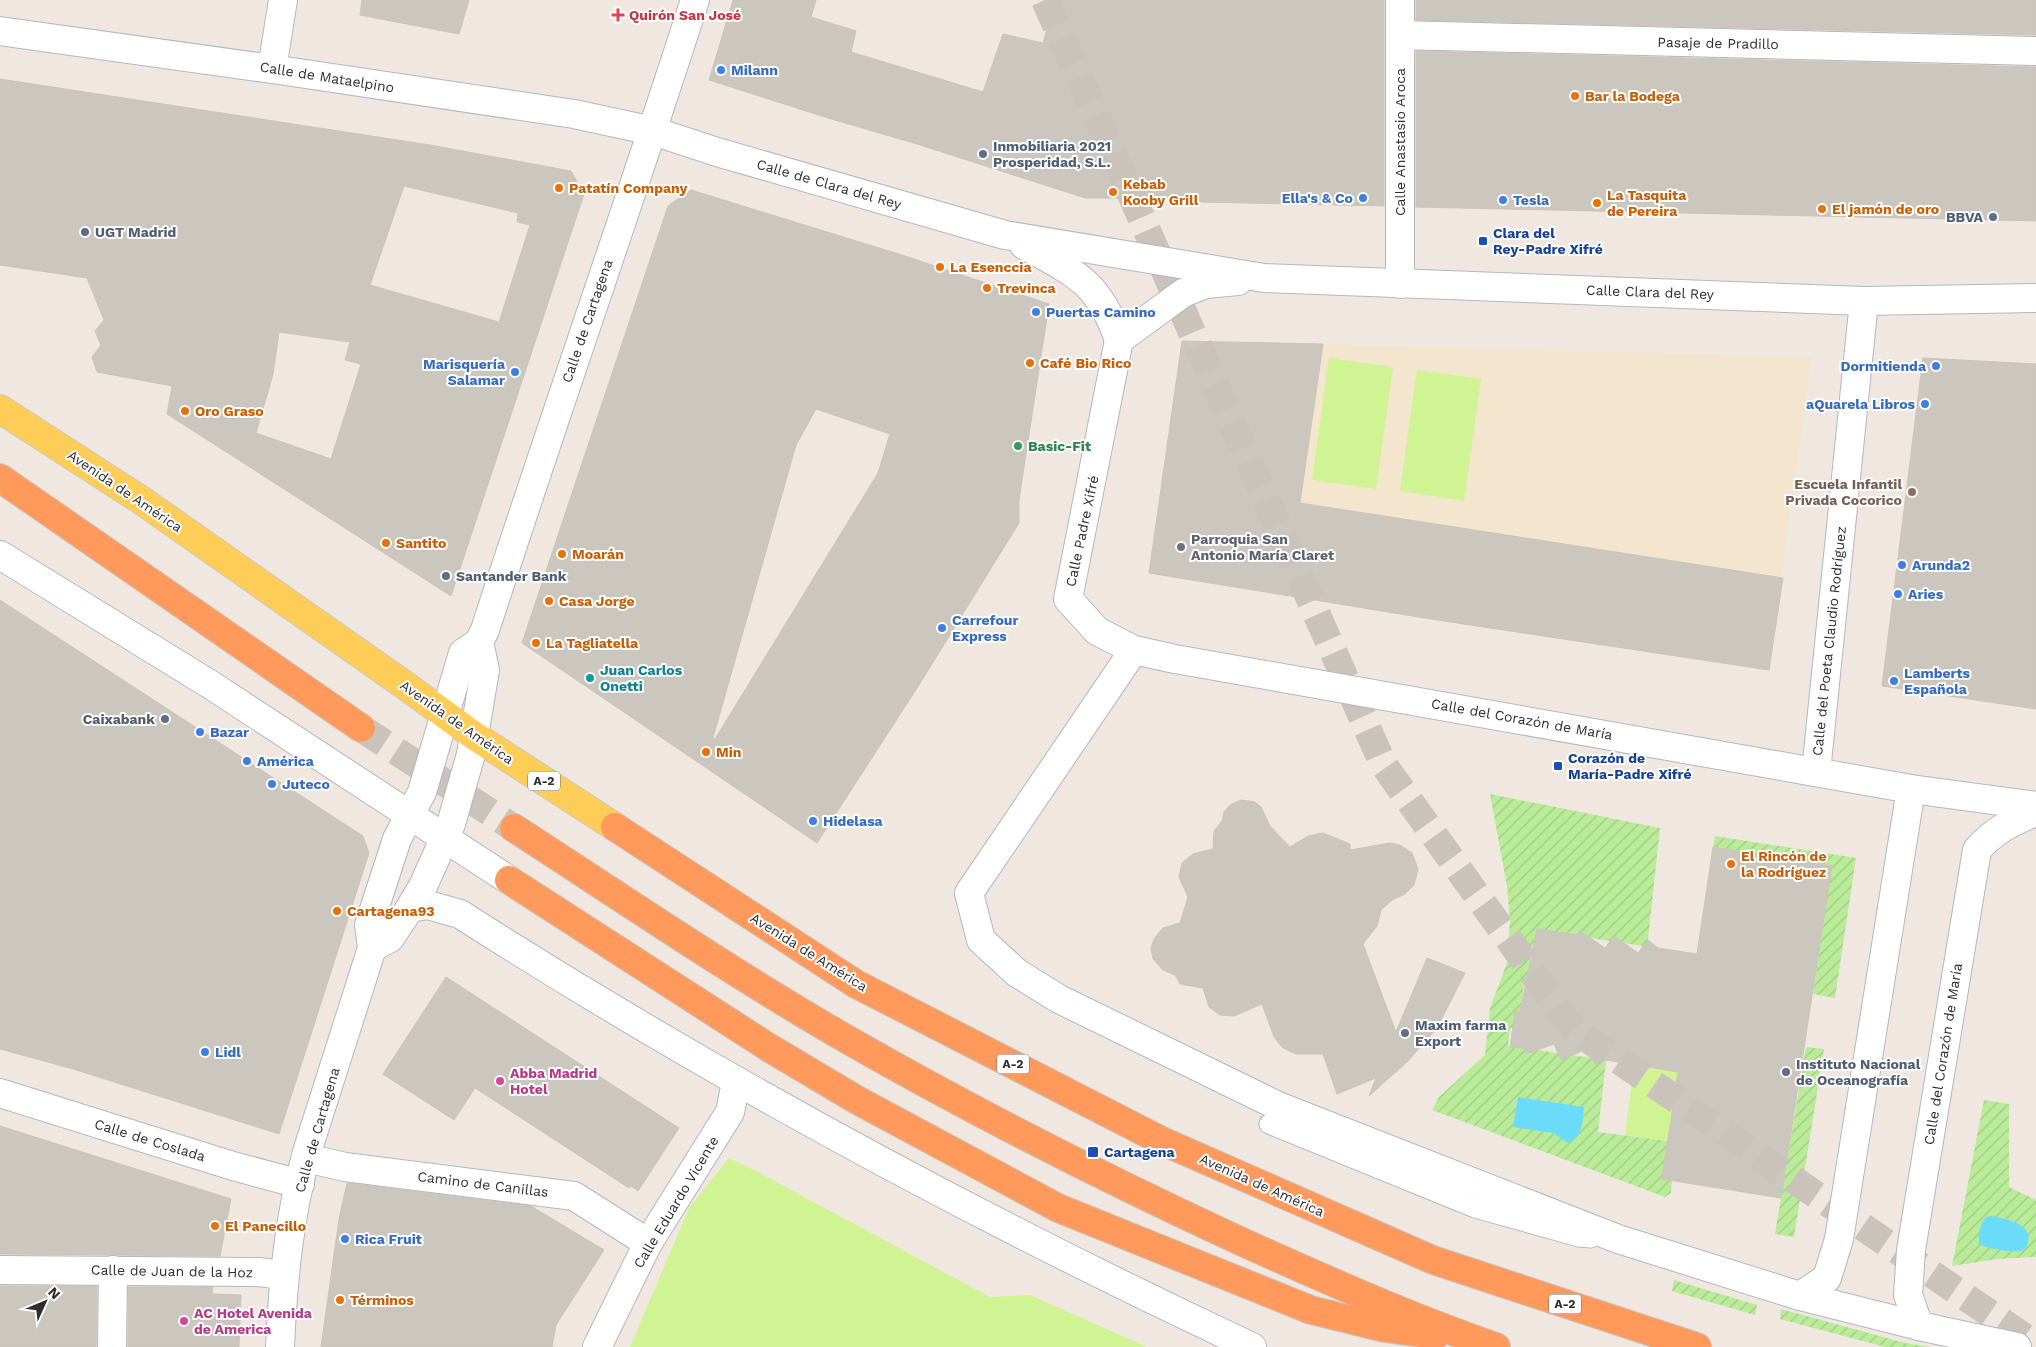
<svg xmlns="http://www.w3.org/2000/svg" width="2036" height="1347" font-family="'Work Sans',sans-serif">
	<defs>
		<pattern id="garden-furrows" width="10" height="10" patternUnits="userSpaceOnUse" patternTransform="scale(1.25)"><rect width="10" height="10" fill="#b9eb98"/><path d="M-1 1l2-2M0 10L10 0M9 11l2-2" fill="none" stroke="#9fca83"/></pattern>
	</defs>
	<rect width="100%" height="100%" fill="#f0e8e0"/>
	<polygon fill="#f3e5ce" points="1182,341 1812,357 1769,670 1437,620 1149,573"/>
	<g fill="url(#garden-furrows)">
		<polygon points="1490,794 1660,828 1648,940 1643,946 1624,943 1614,936 1610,941 1591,938 1580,931 1576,935 1532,946 1527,984 1524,985 1520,1012 1513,1028 1510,1028 1508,1046 1524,1048 1526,1054 1537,1050 1592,1058 1595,1064 1606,1060 1598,1132 1668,1141 1662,1179 1672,1180 1671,1193 1665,1197 1432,1110 1439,1097 1485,1055 1490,1008 1507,963 1510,920 1507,886"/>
		<polygon points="1715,836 1856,858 1835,998 1813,994 1832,866 1713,847"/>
		<polygon points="1806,1047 1824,1049 1794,1237 1775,1234"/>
		<polygon points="1984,1100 2009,1104 2009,1187 2036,1200 2036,1257 1997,1259 1952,1266"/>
		<polygon points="1674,1280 1757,1305 1755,1315 1672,1291"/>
		<polygon points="1781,1309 1905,1343 1930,1347 1885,1347 1780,1319"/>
	</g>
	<g fill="#d0f393">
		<polygon points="1329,358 1393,367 1376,489 1312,480"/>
		<polygon points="1417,370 1481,379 1464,501 1400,491"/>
		<polygon points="1634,1066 1678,1072 1668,1141 1625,1135"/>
		<polygon points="729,1158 758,1172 990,1297 1030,1295 1147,1347 630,1347 689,1208"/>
	</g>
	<g fill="#6adcfa">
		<path d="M1518,1097L1584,1107C1582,1122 1584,1136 1568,1143L1553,1133L1513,1127Z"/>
		<path d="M1991,1216C2003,1218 2025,1222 2029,1236C2028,1239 2028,1245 2026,1248C2020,1256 1986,1248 1979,1244C1978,1233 1980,1225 1986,1217Z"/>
	</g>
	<g fill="#cbc6be" stroke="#ccc4b8" fill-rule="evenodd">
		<polygon points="362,0 469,0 459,34 360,15"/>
		<polygon points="733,0 816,0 811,17 856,31 851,52 983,92 1003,34 1043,43 1055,0 1384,0 1384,206 1200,202 1196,198 1085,198 917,144 828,118 709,80"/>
		<polygon points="1416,0 2036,0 2036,35 1416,20"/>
		<polygon points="1416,51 2036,67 2036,221 1416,207"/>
		<path d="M0,79L430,145L571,171L584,194L451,596L167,414L172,386L97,372L92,357L101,345L95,331L104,320L87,278L0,265ZM404,186L518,213L517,222L530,225L499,322L370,285ZM279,332L350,342L345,360L361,364L331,459L256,433L273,374Z"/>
		<path d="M691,190L905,256L1049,304L1019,500V523L919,685L817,843L522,643L668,206ZM816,409L890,434L878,473L715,739L713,738L796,445Z"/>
		<polygon points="1182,341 1323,344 1300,503 1783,578 1769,670 1437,620 1149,573"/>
		<polygon points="1923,358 2036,364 2036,709 1882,686"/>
		<polygon points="0,600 363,836 369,853 279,1134 73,1069 0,1049"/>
		<polygon points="1241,800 1255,802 1261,807 1270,826 1290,847 1308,836 1323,833 1350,844 1350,850 1390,843 1400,845 1412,853 1418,869 1414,885 1405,894 1392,900 1381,910 1377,926 1363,944 1396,1032 1427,958 1465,973 1437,1028 1407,1062 1369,1096 1376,1078 1337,1094 1323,1054 1296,1054 1283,1048 1274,1037 1262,1004 1234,1016 1220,1015 1209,1007 1203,988 1180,984 1175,975 1163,970 1153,959 1151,948 1154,939 1163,928 1180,923 1188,897 1179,877 1182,863 1193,854 1213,849 1214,831 1222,821 1224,812 1230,805"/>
		<polygon points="1713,847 1832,866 1781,1198 1662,1179 1678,1072 1606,1060 1595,1064 1587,1049 1561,1060 1554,1044 1526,1054 1524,1048 1510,1047 1515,1012 1520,1012 1537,929 1576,935 1580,931 1605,948 1614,936 1638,953 1648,940 1658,948 1697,954"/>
		<polygon points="446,977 679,1128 638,1191 631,1186 629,1188 475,1088 454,1120 383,1074"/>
		<polygon points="0,1126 231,1199 220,1256 0,1254"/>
		<polygon points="347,1183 531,1206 604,1250 556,1325 552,1347 321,1347 339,1219"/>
		<polygon points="0,1286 97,1286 96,1347 0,1347"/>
		<polygon points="128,1287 213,1287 212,1294 241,1295 239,1347 128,1347"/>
	</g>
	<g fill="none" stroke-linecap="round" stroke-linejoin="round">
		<g stroke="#c9c3bc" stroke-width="28" stroke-dasharray="28 14" stroke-linecap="butt">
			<polyline points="1045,0 1383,764 1573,1029 2036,1345"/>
			<polyline points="361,728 514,828"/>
		</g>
		<defs>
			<polyline id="lane" points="1269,1124 1475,1208 1579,1237 1591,1238"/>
			<g id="street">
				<polyline points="1400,0 1400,284"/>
				<polyline points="0,31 272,69 574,114 653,131 717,152 1005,235 1264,278 1864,301 2036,298"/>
				<polyline points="1400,35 2036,51"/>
				<polyline points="272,69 283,0"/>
				<path d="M1024,245C1075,273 1099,282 1119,340"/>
				<polyline points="1238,281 1206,284 1183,293 1119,340 1068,599 1097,631 1134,650 1175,659 1911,789 2036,806"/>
				<polyline points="0,555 211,685 509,880"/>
				<polyline points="1134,650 969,893 981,940 1017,973 1059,999 1278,1106 1618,1239 1800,1296 1919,1326 2017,1347"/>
				<polyline points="1816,772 1864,301"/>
				<path d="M410,908L428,905L460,914C713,1076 979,1219 1252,1347"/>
				<polyline points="0,1093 233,1166 300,1184"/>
				<polyline points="306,1158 345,1167 574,1196 648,1243"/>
				<polyline points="0,1270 258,1272 283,1275"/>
				<polyline points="1800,1296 1827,1278 1839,1239 1911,789"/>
				<path d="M1919,1326L1908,1295L1911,1250L1977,850C1993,831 2013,821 2036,812"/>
				<polyline points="112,1347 113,1270"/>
				<polyline points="597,1347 648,1243 730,1112 736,1082"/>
			</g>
			<g id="secondary">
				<polyline points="372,948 390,938 410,908 423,886 451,824 471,754 485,670 479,642"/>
				<path d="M280,1347C283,1281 289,1216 307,1152L372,948L369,925L397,839L422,792L463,653L479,642L485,630C553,420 627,211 695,0"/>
			</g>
			<polyline id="primary" points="0,409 141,500 406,686 473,735 615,827"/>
			<g id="highway">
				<polyline points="0,478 361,728"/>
				<polyline points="615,827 856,984 1162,1141 1433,1260 1697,1347"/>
				<path d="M514,828C625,900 735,975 850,1041C976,1113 1106,1179 1238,1240C1322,1278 1409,1317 1496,1347"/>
				<polyline points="509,880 768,1047 857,1100 1058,1208 1311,1310 1384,1328 1436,1335"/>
			</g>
		</defs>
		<use href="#lane" stroke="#b3b7c2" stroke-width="21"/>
		<use href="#street" stroke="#b3b7c2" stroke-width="30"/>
		<use href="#secondary" stroke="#b3b7c2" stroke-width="30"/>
		<use href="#primary" stroke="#c9c9c9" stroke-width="30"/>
		<use href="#highway" stroke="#c9c9c9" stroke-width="30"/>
		<use href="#lane" stroke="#fff" stroke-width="19"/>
		<use href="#street" stroke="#fff" stroke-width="28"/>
		<use href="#secondary" stroke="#fff" stroke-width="28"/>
		<use href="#primary" stroke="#fecd57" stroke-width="28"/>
		<use href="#highway" stroke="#ff995c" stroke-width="28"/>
	</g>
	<path fill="#e0444e" stroke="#fff" stroke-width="2" d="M615.5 7.5h5v5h5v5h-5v5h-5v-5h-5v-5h5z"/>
	<g fill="#3f7fe0" stroke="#fff" stroke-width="2">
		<circle cx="721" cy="70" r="5"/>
		<circle cx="1363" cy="198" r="5"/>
		<circle cx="1503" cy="200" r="5"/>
		<circle cx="1036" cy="312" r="5"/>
		<circle cx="1936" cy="366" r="5"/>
		<circle cx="515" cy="372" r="5"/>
		<circle cx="1925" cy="404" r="5"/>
		<circle cx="1902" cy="565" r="5"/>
		<circle cx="1898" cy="594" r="5"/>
		<circle cx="942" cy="628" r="5"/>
		<circle cx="1894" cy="681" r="5"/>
		<circle cx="200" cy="732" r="5"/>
		<circle cx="247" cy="761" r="5"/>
		<circle cx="272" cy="784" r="5"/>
		<circle cx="813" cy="821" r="5"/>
		<circle cx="205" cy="1052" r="5"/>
		<circle cx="345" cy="1239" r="5"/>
	</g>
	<g fill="#e8710a" stroke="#fff" stroke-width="2">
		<circle cx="1575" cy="96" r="5"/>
		<circle cx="559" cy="188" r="5"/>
		<circle cx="1113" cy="192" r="5"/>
		<circle cx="1597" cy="203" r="5"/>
		<circle cx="1822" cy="209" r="5"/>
		<circle cx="940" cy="267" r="5"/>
		<circle cx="987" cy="288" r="5"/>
		<circle cx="1030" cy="363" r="5"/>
		<circle cx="185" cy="411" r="5"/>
		<circle cx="386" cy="543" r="5"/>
		<circle cx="562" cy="554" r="5"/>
		<circle cx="549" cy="601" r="5"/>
		<circle cx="536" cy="643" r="5"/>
		<circle cx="706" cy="752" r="5"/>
		<circle cx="1731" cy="864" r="5"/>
		<circle cx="337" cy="911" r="5"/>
		<circle cx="215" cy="1226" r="5"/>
		<circle cx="340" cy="1300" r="5"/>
	</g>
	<g fill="#5c6f8a" stroke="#fff" stroke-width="2">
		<circle cx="983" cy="154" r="5"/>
		<circle cx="1993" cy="217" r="5"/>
		<circle cx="85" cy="232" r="5"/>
		<circle cx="446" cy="576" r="5"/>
		<circle cx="165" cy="719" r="5"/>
		<circle cx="1405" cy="1033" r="5"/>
		<circle cx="1786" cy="1072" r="5"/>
	</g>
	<g fill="#1a4fb4" stroke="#fff" stroke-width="2">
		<rect x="1478" y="236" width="10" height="10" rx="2.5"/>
		<rect x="1553" y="761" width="10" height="10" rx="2.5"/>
		<rect x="1087" y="1146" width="12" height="12" rx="2.5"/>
	</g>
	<circle fill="#2e9e5b" stroke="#fff" stroke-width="2" cx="1018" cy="446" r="5"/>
	<circle fill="#8d6e63" stroke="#fff" stroke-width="2" cx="1912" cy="492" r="5"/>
	<circle fill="#6b7280" stroke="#fff" stroke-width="2" cx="1181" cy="547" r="5"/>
	<circle fill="#0f9aa8" stroke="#fff" stroke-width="2" cx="590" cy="678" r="5"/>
	<g fill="#d1479c" stroke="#fff" stroke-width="2">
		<circle cx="500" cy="1081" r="5"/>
		<circle cx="184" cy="1321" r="5"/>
	</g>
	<g text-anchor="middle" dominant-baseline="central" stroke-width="4" stroke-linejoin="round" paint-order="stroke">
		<g fill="#fff" stroke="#6d6d6d" stroke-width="1">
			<rect x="528" y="771.5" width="32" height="19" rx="4"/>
			<rect x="997" y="1054.5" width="32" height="19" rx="4"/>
			<rect x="1549" y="1294.5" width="32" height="19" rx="4"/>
		</g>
		<g font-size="12" font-weight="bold" fill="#2e2e2e">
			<text x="544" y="781">A-2</text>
			<text x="1013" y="1064">A-2</text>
			<text x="1565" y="1304">A-2</text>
		</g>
		<g font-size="14" font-weight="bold" fill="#be3a42" stroke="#fff" text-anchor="start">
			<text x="629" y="15">Quirón San José</text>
		</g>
		<g font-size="14" fill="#2e2e2e" stroke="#fff">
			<text transform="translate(1718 43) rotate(1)">Pasaje de Pradillo</text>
			<text transform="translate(327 77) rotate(9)">Calle de Mataelpino</text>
			<text transform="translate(1400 142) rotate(-90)">Calle Anastasio Aroca</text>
			<text transform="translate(829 184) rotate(16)">Calle de Clara del Rey</text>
			<text transform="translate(1650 292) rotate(2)">Calle Clara del Rey</text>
			<text transform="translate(587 321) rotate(-71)">Calle de Cartagena</text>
			<text transform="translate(125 491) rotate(34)">Avenida de América</text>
			<text transform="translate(1082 531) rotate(-78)">Calle Padre Xifré</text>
			<text transform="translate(1829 641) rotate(-84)">Calle del Poeta Claudio Rodríguez</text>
			<text transform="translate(1522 719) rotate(10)">Calle del Corazón de María</text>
			<text transform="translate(457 722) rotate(35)">Avenida de América</text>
			<text transform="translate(809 952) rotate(32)">Avenida de América</text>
			<text transform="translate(1943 1054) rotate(-81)">Calle del Corazón de María</text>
			<text transform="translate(317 1130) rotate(-74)">Calle de Cartagena</text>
			<text transform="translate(150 1140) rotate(17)">Calle de Coslada</text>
			<text transform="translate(483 1184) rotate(7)">Camino de Canillas</text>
			<text transform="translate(1262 1185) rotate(24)">Avenida de América</text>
			<text transform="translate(676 1202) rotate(-59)">Calle Eduardo Vicente</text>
			<text transform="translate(172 1271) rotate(1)">Calle de Juan de la Hoz</text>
		</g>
		<g font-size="14" font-weight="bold" fill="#366cbe" stroke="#fff" text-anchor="start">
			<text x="731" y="70">Milann</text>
			<text x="1353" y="198" text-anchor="end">Ella's &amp; Co</text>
			<text x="1513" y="200">Tesla</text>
			<text x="1046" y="312">Puertas Camino</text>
			<text x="505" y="364" text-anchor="end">Marisquería<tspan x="505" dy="16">Salamar</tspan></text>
			<text x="1926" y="366" text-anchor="end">Dormitienda</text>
			<text x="1915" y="404" text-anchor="end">aQuarela Libros</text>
			<text x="1912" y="565">Arunda2</text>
			<text x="1908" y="594">Aries</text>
			<text x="952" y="620">Carrefour<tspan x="952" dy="16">Express</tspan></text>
			<text x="1904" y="673">Lamberts<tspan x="1904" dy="16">Española</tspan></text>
			<text x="210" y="732">Bazar</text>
			<text x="257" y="761">América</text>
			<text x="282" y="784">Juteco</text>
			<text x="823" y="821">Hidelasa</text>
			<text x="215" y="1052">Lidl</text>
			<text x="355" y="1239">Rica Fruit</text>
		</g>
		<g font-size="14" font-weight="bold" fill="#c56008" stroke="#fff" text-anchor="start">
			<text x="1585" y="96">Bar la Bodega</text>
			<text x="1123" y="184">Kebab<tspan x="1123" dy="16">Kooby Grill</tspan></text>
			<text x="569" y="188">Patatín Company</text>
			<text x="1607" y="195">La Tasquita<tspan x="1607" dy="16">de Pereira</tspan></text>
			<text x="1832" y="209">El jamón de oro</text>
			<text x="950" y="267">La Esenccia</text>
			<text x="997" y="288">Trevinca</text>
			<text x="1040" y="363">Café Bio Rico</text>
			<text x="195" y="411">Oro Graso</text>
			<text x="396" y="543">Santito</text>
			<text x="572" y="554">Moarán</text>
			<text x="559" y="601">Casa Jorge</text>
			<text x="546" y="643">La Tagliatella</text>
			<text x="716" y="752">Min</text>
			<text x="1741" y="856">El Rincón de<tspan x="1741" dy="16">la Rodríguez</tspan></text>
			<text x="347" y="911">Cartagena93</text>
			<text x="225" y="1226">El Panecillo</text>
			<text x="350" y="1300">Términos</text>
		</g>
		<g font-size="14" font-weight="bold" fill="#4e5e75" stroke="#fff" text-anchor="start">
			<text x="993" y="146">Inmobiliaria 2021<tspan x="993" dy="16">Prosperidad, S.L.</tspan></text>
			<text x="1983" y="217" text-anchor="end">BBVA</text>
			<text x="95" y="232">UGT Madrid</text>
			<text x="456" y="576">Santander Bank</text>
			<text x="155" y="719" text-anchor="end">Caixabank</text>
			<text x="1415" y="1025">Maxim farma<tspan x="1415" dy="16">Export</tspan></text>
			<text x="1796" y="1064">Instituto Nacional<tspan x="1796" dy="16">de Oceanografía</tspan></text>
		</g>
		<g font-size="14" font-weight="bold" fill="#164399" stroke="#fff" text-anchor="start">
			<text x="1493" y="233">Clara del<tspan x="1493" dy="16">Rey-Padre Xifré</tspan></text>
			<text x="1568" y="758">Corazón de<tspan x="1568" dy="16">María-Padre Xifré</tspan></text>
			<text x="1104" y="1152">Cartagena</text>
		</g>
		<g font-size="14" font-weight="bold" fill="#27864d" stroke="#fff" text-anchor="start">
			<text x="1028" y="446">Basic-Fit</text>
		</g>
		<g font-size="14" font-weight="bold" fill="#785e54" stroke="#fff" text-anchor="end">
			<text x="1902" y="484">Escuela Infantil<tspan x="1902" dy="16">Privada Cocorico</tspan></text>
		</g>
		<g font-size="14" font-weight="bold" fill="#5b616d" stroke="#fff" text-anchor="start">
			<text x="1191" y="539">Parroquia San<tspan x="1191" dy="16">Antonio María Claret</tspan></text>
		</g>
		<g font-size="14" font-weight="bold" fill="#0d838f" stroke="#fff" text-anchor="start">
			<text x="600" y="670">Juan Carlos<tspan x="600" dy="16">Onetti</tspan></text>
		</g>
		<g font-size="14" font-weight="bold" fill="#b23c85" stroke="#fff" text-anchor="start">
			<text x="510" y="1073">Abba Madrid<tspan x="510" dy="16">Hotel</tspan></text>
			<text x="194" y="1313">AC Hotel Avenida<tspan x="194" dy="16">de America</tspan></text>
		</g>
	</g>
	<g transform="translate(45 1302) rotate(46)" stroke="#ffffff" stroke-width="4" paint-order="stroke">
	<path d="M0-4L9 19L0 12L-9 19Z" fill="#2e2e2e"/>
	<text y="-8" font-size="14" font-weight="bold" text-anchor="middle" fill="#2e2e2e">N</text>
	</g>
</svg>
